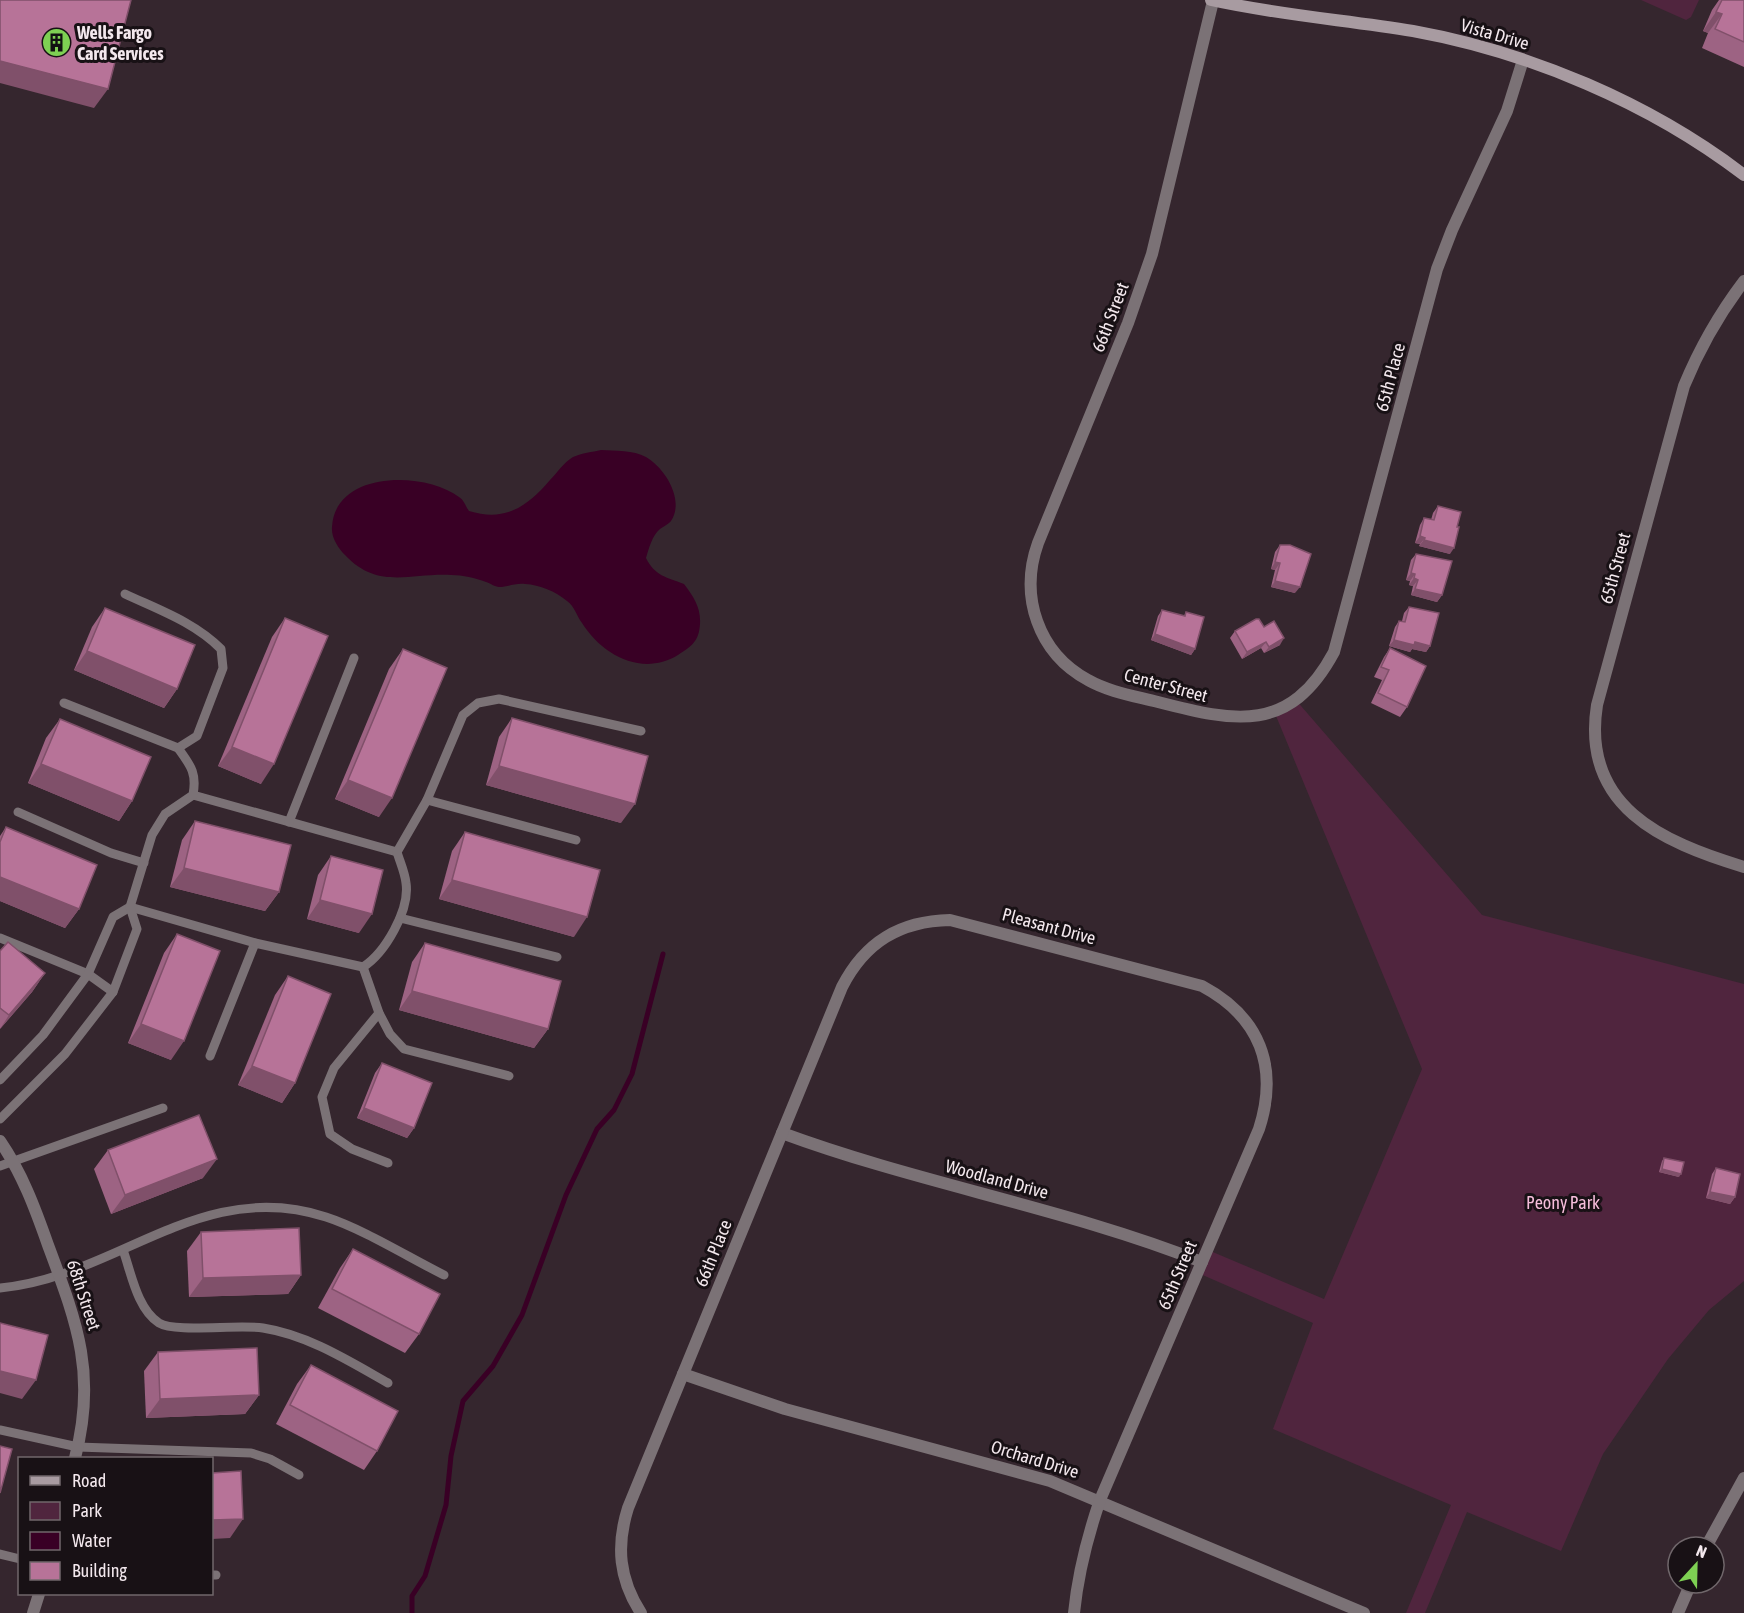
<svg xmlns="http://www.w3.org/2000/svg" width="1744" height="1613" font-family="'Asap Condensed',sans-serif">
	<rect width="100%" height="100%" fill="#35262e"/>
	<g fill="#50253e">
		<polygon points="1641,0 1699,0 1691,17 1686,20"/>
		<polygon points="1295,699 1482,915 1744,984 1744,1281 1709,1310 1668,1359 1603,1454 1561,1551 1467,1512 1425,1613 1406,1613 1451,1505 1273,1429 1313,1323 1198,1273 1208,1250 1324,1299 1422,1069 1274,711"/>
	</g>
	<path fill="#390025" d="M601,450C616,451 633,450 646,457C665,468 685,500 671,521C669,524 664,526 660,529C652,536 649,548 646,558C655,576 666,577 684,584C694,597 701,608 700,624C699,641 692,646 678,655C642,677 602,655 582,623C576,615 575,607 567,601C555,591 540,585 525,584C515,583 508,587 499,587C495,587 490,583 486,582C475,578 463,575 451,575C409,573 378,590 345,555C338,548 331,537 332,527C335,470 425,471 459,497C464,500 466,507 469,511C505,522 527,507 550,480C557,473 564,462 573,457C582,453 592,452 601,450Z"/>
	<g fill="none" stroke-linecap="round" stroke-linejoin="round">
		<polyline stroke="#390025" stroke-width="5" points="412,1613 412,1596 425,1576 446,1505 451,1456 463,1401 493,1366 522,1315 566,1195 597,1129 614,1110 632,1074 663,954"/>
		<g stroke="#7b7276" stroke-width="9">
			<path d="M125,594C159,610 194,622 221,649L223,668L197,736L178,748"/>
			<polyline points="193,795 397,852"/>
			<polyline points="427,800 576,840"/>
			<polyline points="18,812 111,853 144,863"/>
			<polyline points="289,822 354,658"/>
			<polyline points="400,918 557,957"/>
			<polyline points="0,938 88,974 113,992"/>
			<polyline points="363,967 379,1013 390,1034 404,1049 509,1076"/>
			<polyline points="379,1013 334,1068 322,1097 330,1134 352,1149 388,1163"/>
			<path d="M210,1056L255,943L363,967C385,953 410,910 406,883C405,873 400,862 397,852L427,800L463,715L478,703L499,699L641,731"/>
			<polyline points="0,1080 43,1035 88,974 113,917 130,907 255,943"/>
			<path d="M0,1119L65,1054L113,992L137,929L130,907L152,835L165,814L193,795C197,773 191,766 178,748L64,703"/>
			<polyline points="0,1166 163,1108"/>
			<path d="M123,1250C131,1272 137,1309 159,1323C175,1333 239,1324 263,1328C308,1335 349,1361 388,1383"/>
			<path d="M0,1288C117,1277 201,1176 326,1217C363,1229 408,1257 444,1275"/>
			<polyline points="0,1430 78,1447 251,1453 270,1459 299,1475"/>
			<polyline points="0,1554 20,1559"/>
			<polyline points="212,1575 216,1575"/>
		</g>
		<g stroke="#7b7276" stroke-width="12">
			<path d="M1213,1L1152,254L1128,323L1038,543C1019,596 1038,653 1088,680C1109,692 1135,696 1158,702C1235,722 1290,734 1334,652L1437,269L1452,230L1507,111L1523,60"/>
			<path d="M1744,281C1719,314 1700,347 1684,386L1597,705C1581,806 1661,842 1744,867"/>
			<path d="M782,1133C920,1184 1066,1208 1202,1262"/>
			<path d="M0,1141C22,1173 35,1208 48,1245C77,1323 97,1374 75,1458"/>
			<polyline points="683,1374 785,1409 1050,1481 1364,1613"/>
			<polyline points="1706,1547 1744,1478"/>
			<polyline points="33,1613 39,1594"/>
			<path d="M641,1613C619,1579 616,1546 628,1508L842,987C865,942 900,921 950,920L1202,986C1260,1017 1279,1067 1259,1129L1100,1500C1087,1538 1078,1573 1074,1613"/>
			<polyline points="1678,1613 1691,1583"/>
		</g>
		<path stroke="#a89ba1" stroke-width="12" d="M1211,0C1278,15 1346,20 1413,31C1529,52 1650,103 1744,175"/>
	</g>
	<g fill="#9d6383">
		<polygon points="1719,0 1744,0 1744,67 1702,48 1708,33 1703,31 1712,10"/>
		<polygon points="1438,506 1450,554 1419,546 1420,544 1415,543 1420,525 1424,518 1431,520 1433,513"/>
		<polygon points="1280,545 1295,593 1271,587 1275,570 1271,569 1275,552"/>
		<polygon points="1416,554 1442,595 1437,602 1411,595 1413,586 1409,585 1410,581 1406,580 1411,560"/>
		<polygon points="1409,607 1430,646 1426,652 1412,649 1410,652 1389,646 1395,627 1399,621 1402,621 1404,613"/>
		<polygon points="105,608 177,689 164,708 74,670 92,627"/>
		<polygon points="1162,610 1184,616 1186,612 1195,649 1191,655 1151,640 1158,616"/>
		<polygon points="285,618 261,784 218,766 272,637"/>
		<polygon points="1264,627 1280,645 1264,653 1261,648 1242,659 1230,638 1235,631"/>
		<polygon points="1390,648 1407,707 1400,717 1371,703 1382,680 1374,677 1384,657"/>
		<polygon points="403,649 379,817 335,799 389,669"/>
		<polygon points="512,718 621,823 486,785 499,737"/>
		<polygon points="60,719 132,801 119,821 28,783 46,738"/>
		<polygon points="195,821 279,892 265,911 170,887 182,840"/>
		<polygon points="6,827 79,909 65,928 0,901 0,836"/>
		<polygon points="465,832 574,937 439,899 452,851"/>
		<polygon points="331,856 359,933 307,919 318,875"/>
		<polygon points="177,934 171,1060 128,1043 164,953"/>
		<polygon points="425,943 548,1029 534,1048 399,1010 412,962"/>
		<polygon points="0,951 45,973 32,992 0,1029"/>
		<polygon points="288,976 295,1083 282,1103 238,1085 275,995"/>
		<polygon points="382,1063 414,1128 407,1138 357,1118 375,1073"/>
		<polygon points="108,1150 203,1178 111,1214 94,1169"/>
		<polygon points="1664,1158 1679,1177 1659,1172 1662,1161"/>
		<polygon points="1716,1168 1735,1197 1730,1204 1706,1198 1712,1174"/>
		<polygon points="201,1232 301,1275 288,1294 189,1297 187,1251"/>
		<polygon points="353,1249 419,1334 405,1353 318,1308 340,1268"/>
		<polygon points="158,1352 259,1395 245,1414 146,1418 144,1371"/>
		<polygon points="311,1365 377,1451 364,1470 276,1424 297,1384"/>
	</g>
	<g fill="#80506a">
		<polygon points="1716,12 1722,14 1708,33 1703,31"/>
		<polygon points="0,61 108,89 94,108 0,83"/>
		<polygon points="1420,536 1425,538 1420,544 1415,543"/>
		<polygon points="1424,540 1454,548 1450,554 1419,546"/>
		<polygon points="1275,562 1280,563 1275,570 1271,569"/>
		<polygon points="1411,573 1415,574 1410,581 1406,580"/>
		<polygon points="1414,578 1418,580 1413,586 1409,585"/>
		<polygon points="1275,581 1300,587 1295,593 1271,587"/>
		<polygon points="1415,589 1442,595 1437,602 1411,595"/>
		<polygon points="1155,634 1195,649 1191,655 1151,640"/>
		<polygon points="1284,638 1280,645 1264,653 1269,647"/>
		<polygon points="1394,640 1415,642 1430,646 1426,652 1412,649 1410,652 1389,646"/>
		<polygon points="1266,642 1261,648 1242,659 1247,652"/>
		<polygon points="87,651 177,689 164,708 74,670"/>
		<polygon points="232,747 274,764 261,784 218,766"/>
		<polygon points="41,764 132,801 119,821 28,783"/>
		<polygon points="499,766 635,804 621,823 486,785"/>
		<polygon points="348,780 392,798 379,817 335,799"/>
		<polygon points="184,868 279,892 265,911 170,887"/>
		<polygon points="0,877 79,909 65,928 0,901"/>
		<polygon points="452,880 587,917 574,937 439,899"/>
		<polygon points="320,900 372,914 359,933 307,919"/>
		<polygon points="45,973 32,992 0,1029 9,1015"/>
		<polygon points="412,991 548,1029 534,1048 399,1010"/>
		<polygon points="141,1024 184,1041 171,1060 128,1043"/>
		<polygon points="252,1066 295,1083 282,1103 238,1085"/>
		<polygon points="364,1108 414,1128 407,1138 357,1118"/>
		<polygon points="217,1159 203,1178 111,1214 125,1195"/>
		<polygon points="1662,1169 1681,1174 1679,1177 1659,1172"/>
		<polygon points="1710,1192 1735,1197 1730,1204 1706,1198"/>
		<polygon points="301,1275 288,1294 189,1297 203,1278"/>
		<polygon points="0,1371 36,1380 22,1399 0,1393"/>
		<polygon points="259,1395 245,1414 146,1418 160,1399"/>
		<polygon points="243,1519 230,1538 212,1539 212,1520"/>
	</g>
	<g fill="#b77398" stroke="#80506a" stroke-width="1.5">
		<polygon points="0,0 131,0 108,89 0,61"/>
		<polygon points="1722,0 1744,0 1744,42 1715,29 1722,14 1716,12"/>
		<polygon points="1438,506 1461,512 1457,527 1459,527 1454,548 1424,540 1425,538 1420,536 1424,518 1434,520"/>
		<polygon points="1280,545 1290,545 1311,554 1300,587 1275,581 1280,563 1275,562"/>
		<polygon points="1416,554 1452,561 1442,595 1415,589 1418,580 1414,578 1415,574 1411,573"/>
		<polygon points="1409,607 1439,613 1430,646 1415,642 1414,645 1394,640 1399,621 1405,622"/>
		<polygon points="105,608 195,645 177,689 87,651"/>
		<polygon points="1162,610 1185,616 1186,612 1204,617 1195,649 1155,634"/>
		<polygon points="285,618 328,636 274,764 232,747"/>
		<polygon points="1256,619 1259,619 1264,627 1274,621 1284,638 1269,647 1266,642 1247,652 1235,631"/>
		<polygon points="1390,648 1426,666 1407,707 1378,693 1389,670 1381,667"/>
		<polygon points="403,649 447,668 392,798 348,780"/>
		<polygon points="512,718 648,756 635,804 499,766"/>
		<polygon points="60,719 151,757 132,801 41,764"/>
		<polygon points="195,821 291,845 279,892 184,868"/>
		<polygon points="6,827 97,865 79,909 0,877 0,842"/>
		<polygon points="465,832 600,870 587,917 452,880"/>
		<polygon points="331,856 383,870 372,914 320,900"/>
		<polygon points="177,934 220,951 184,1041 141,1024"/>
		<polygon points="8,942 45,973 9,1015 0,1008 0,951"/>
		<polygon points="425,943 561,981 548,1029 412,991"/>
		<polygon points="288,976 331,994 295,1083 252,1066"/>
		<polygon points="382,1063 432,1083 414,1128 364,1108"/>
		<polygon points="199,1115 217,1159 125,1195 108,1150"/>
		<polygon points="1664,1158 1684,1162 1681,1174 1662,1169"/>
		<polygon points="1716,1168 1740,1174 1735,1197 1710,1192"/>
		<polygon points="299,1228 301,1275 203,1278 201,1232"/>
		<polygon points="353,1249 440,1294 419,1334 332,1289"/>
		<polygon points="0,1323 48,1335 36,1380 0,1371"/>
		<polygon points="257,1348 259,1395 160,1399 158,1352"/>
		<polygon points="311,1365 398,1411 377,1451 290,1405"/>
		<polygon points="0,1446 12,1449 0,1493"/>
		<polygon points="241,1471 243,1519 212,1520 212,1473"/>
	</g>
	<defs>
		<symbol id="building-disc" viewBox="-11 -11 22 22"><circle r="9.5" fill="#7ed053" stroke="#181115"/><path d="M-4-6H4V6H1V3H-1V6H-4ZM-2.5-4.3h1.7v1.8h-1.7ZM.8-4.3h1.7v1.8H.8ZM-2.5-1h1.7V.8h-1.7ZM.8-1h1.7V.8H.8Z" fill="#111"/></symbol>
	</defs>
	<g fill-rule="evenodd">
		<use href="#building-disc" x="40" y="26" width="33" height="33"/>
	</g>
	<g text-anchor="middle" dominant-baseline="central" stroke-width="6" stroke-linejoin="round" paint-order="stroke">
		<g font-size="18" font-weight="bold" fill="#f3e8ed" stroke="#181115" text-anchor="start">
			<text x="77" y="32">Wells Fargo<tspan x="77" dy="21">Card Services</tspan></text>
		</g>
		<g font-size="18" fill="#f3e8ed" stroke="#181115">
			<text transform="translate(1495 34) rotate(16)">Vista Drive</text>
			<text transform="translate(1110 317) rotate(-69)">66th Street</text>
			<text transform="translate(1390 377) rotate(-75)">65th Place</text>
			<text transform="translate(1615 568) rotate(-75)">65th Street</text>
			<text transform="translate(1166 685) rotate(15)">Center Street</text>
			<text transform="translate(1049 926) rotate(15)">Pleasant Drive</text>
			<text transform="translate(997 1179) rotate(15)">Woodland Drive</text>
			<text transform="translate(713 1253) rotate(-68)">66th Place</text>
			<text transform="translate(1177 1275) rotate(-67)">65th Street</text>
			<text transform="translate(84 1295) rotate(72)">68th Street</text>
			<text transform="translate(1035 1459) rotate(17)">Orchard Drive</text>
		</g>
		<g font-size="18" fill="#f6bddb" stroke="#181115">
			<text x="1563" y="1202">Peony Park</text>
		</g>
	</g>
	<rect x="18" y="1457" width="195" height="138" fill="#181115" stroke="#70676b" stroke-width="1.5"/>
	<rect x="30" y="1476" width="30" height="9" fill="#a89ba1" stroke="#70676b" stroke-width="1.5"/>
	<text x="72" y="1487" font-size="18" fill="#f3e8ed">Road</text>
	<rect x="30" y="1502" width="30" height="18" fill="#50253e" stroke="#70676b" stroke-width="1.5"/>
	<text x="72" y="1517" font-size="18" fill="#f3e8ed">Park</text>
	<rect x="30" y="1532" width="30" height="18" fill="#390025" stroke="#70676b" stroke-width="1.5"/>
	<text x="72" y="1547" font-size="18" fill="#f3e8ed">Water</text>
	<rect x="30" y="1562" width="30" height="18" fill="#b77398" stroke="#70676b" stroke-width="1.5"/>
	<text x="72" y="1577" font-size="18" fill="#f3e8ed">Building</text>
	<g transform="translate(1696 1565) rotate(22)"><circle r="28" fill="#181115" stroke="#70676b" stroke-width="1.5"/>
	<path d="M0-4.5L10 22L0 15L-10 22Z" fill="#7ed053"/>
	<text y="-9" font-size="16" font-weight="bold" text-anchor="middle" fill="#f3e8ed">N</text>
	</g>
</svg>
